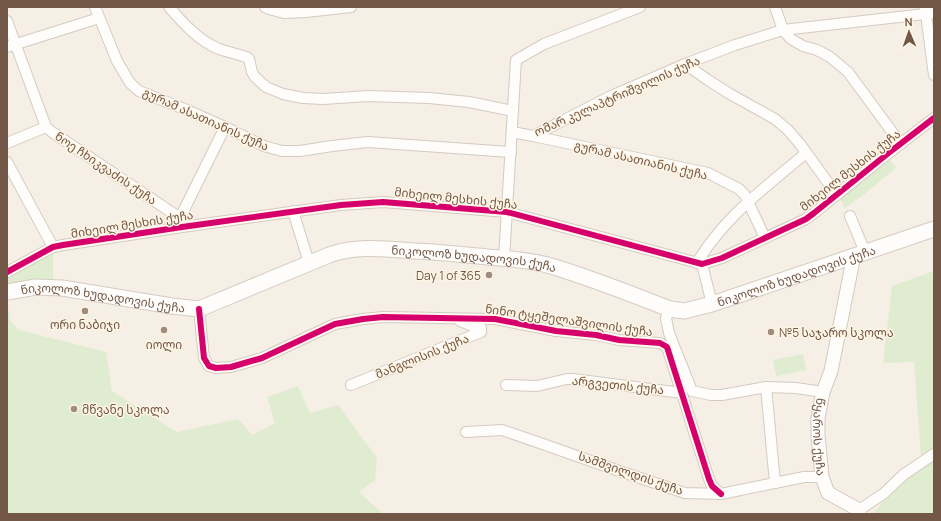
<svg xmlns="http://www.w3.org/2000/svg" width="941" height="521" font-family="Manrope,'Noto Sans Georgian',sans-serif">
	<rect width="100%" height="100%" fill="#f5efe5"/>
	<g fill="#e0eccf">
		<polygon points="886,155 896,168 863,195 845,208 837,195"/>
		<polygon points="53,254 53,284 7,289 7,276"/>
		<polygon points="934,271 934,514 873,514 921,458 914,362 883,363 892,286"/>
		<polygon points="8,305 10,320 19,330 106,352 112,391 177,432 238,419 252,435 275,423 267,397 298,386 310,413 338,405 377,458 375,480 359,492 383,514 7,514 7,306"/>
		<polygon points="803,354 806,370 776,376 773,360"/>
	</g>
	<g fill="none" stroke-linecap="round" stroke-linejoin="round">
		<defs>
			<g id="minor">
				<polyline points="95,7 117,61 130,83 139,91 187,110 225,127 264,146 282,151 300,151 332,146 368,142 511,152"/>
				<path d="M169,7C183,23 199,41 219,49C228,52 237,54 246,57L249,59L252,72L255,77L266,87L283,94L303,98L323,99L368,96L429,98L469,102L513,111"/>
				<polyline points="265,7 269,9 284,13 306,12 351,7"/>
				<polyline points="775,7 783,30 791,39 803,46 817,50 830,57 848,72 901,144"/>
				<polyline points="925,7 934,75"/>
				<polyline points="7,21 46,127 52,132 180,218"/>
				<polyline points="7,47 99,18"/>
				<polyline points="685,64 708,80 730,94 775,119 788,130 800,144 837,195"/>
				<polyline points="512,132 533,136 611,96 685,64 735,45 783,30 934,13"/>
				<polyline points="533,136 708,173 739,189 745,195 765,238"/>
				<polyline points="7,143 46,127"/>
				<polyline points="7,162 53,247"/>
				<polyline points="293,211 309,263"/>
				<polyline points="850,216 865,252"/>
				<polyline points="181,223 180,218 225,127"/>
				<polyline points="504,259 516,60 544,44 640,7"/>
				<path d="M697,263C723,218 767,186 806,153"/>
				<polyline points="702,264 712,304"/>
				<polyline points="7,272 53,247 63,245 182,227 341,205 383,202 507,212 702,264 722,258 806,219 814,213 886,155 934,118"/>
				<polyline points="199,309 204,358 209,366 216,368 231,367 262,358 335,324 363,319 383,317 495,319 556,331 596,335 619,340 660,343 667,347 709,479 712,486 721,494"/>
				<polyline points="670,309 666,318 669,333 692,391 711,395 722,395 766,387 796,388 823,392"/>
				<polyline points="351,385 481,332 481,328 480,326 472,326 460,321"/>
				<polyline points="506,385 537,386 567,379 573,379 682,393"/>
				<polyline points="766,387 775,483"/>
				<polyline points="466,432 502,430 537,442 625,473 685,493 721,494 804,477 822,477"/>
				<polyline points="859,510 883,494 903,475 934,454"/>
			</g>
			<g id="tertiary">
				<path id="s1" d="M854,255L831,371L823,392L818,418V436L822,477L828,493L859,510V514"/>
			</g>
			<g id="secondary">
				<path id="s2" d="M7,292L36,287L62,288L172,306L199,309L329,255C357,245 386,249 416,251C440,252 464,255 488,257C509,259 531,260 551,266C591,278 631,294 670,309L684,311L712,304L934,229"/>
			</g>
		</defs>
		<use href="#minor" stroke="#d4cac1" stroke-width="12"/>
		<use href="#tertiary" stroke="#d4cac1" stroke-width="15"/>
		<use href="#secondary" stroke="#d5cbc2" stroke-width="17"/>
		<use href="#minor" stroke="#fefdfb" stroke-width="10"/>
		<use href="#tertiary" stroke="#fefdfb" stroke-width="13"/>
		<use href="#secondary" stroke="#fefdfb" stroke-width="15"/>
		<defs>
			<g id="cycleway">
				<polyline points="7,272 53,247 63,245 182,227 341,205 383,202 507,212 702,264 722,258 806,219 814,213 886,155 934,118"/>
				<polyline points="199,309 204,358 209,366 216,368 231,367 262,358 335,324 363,319 383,317 495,319 556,331 596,335 619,340 660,343 667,347 709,479 712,486 721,494"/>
			</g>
		</defs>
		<use href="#cycleway" stroke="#fff5e5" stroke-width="8"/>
		<use href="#cycleway" stroke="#d6006c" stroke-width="6"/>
	</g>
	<g fill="#a08c7e" stroke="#fff5e5" stroke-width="1.5">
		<circle cx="489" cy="275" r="4"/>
		<circle cx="85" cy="311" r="4"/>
		<circle cx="164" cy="330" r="4"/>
		<circle cx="771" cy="332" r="4"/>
		<circle cx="74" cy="409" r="4"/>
	</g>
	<g text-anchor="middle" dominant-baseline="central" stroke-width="3" stroke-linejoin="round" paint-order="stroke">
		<g font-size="12" fill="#725746" stroke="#fff5e5">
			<text transform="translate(617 96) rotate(-24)">ომარ კელაპტრიშვილის ქუჩა</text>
			<text transform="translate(206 119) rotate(24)">გურამ ასათიანის ქუჩა</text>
			<text transform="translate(641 160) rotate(13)">გურამ ასათიანის ქუჩა</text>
			<text transform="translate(106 168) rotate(34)">ნოე ჩხიკვაძის ქუჩა</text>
			<text transform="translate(850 170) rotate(-38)">მიხეილ მესხის ქუჩა</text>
			<text transform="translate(456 198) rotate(6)">მიხეილ მესხის ქუჩა</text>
			<text transform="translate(132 224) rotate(-9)">მიხეილ მესხის ქუჩა</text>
			<text stroke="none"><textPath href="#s2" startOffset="481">ნიკოლოზ ხუდადოვის ქუჩა</textPath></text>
			<text stroke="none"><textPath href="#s2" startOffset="817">ნიკოლოზ ხუდადოვის ქუჩა</textPath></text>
			<text stroke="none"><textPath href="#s2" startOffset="97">ნიკოლოზ ხუდადოვის ქუჩა</textPath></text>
			<text transform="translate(569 320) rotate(8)">ნინო ტყეშელაშვილის ქუჩა</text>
			<text transform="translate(422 356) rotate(-22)">მანგლისის ქუჩა</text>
			<text transform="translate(618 385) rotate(6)">არგვეთის ქუჩა</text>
			<text stroke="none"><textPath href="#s1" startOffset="186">წყაროს ქუჩა</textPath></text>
			<text transform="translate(631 473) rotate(19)">სამშვილდის ქუჩა</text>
		</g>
		<g font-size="12" fill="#725746" stroke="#fff5e5">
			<text x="481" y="275" text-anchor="end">Day 1 of 365</text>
			<text x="85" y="324">ორი ნაბიჯი</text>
			<text x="779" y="332" text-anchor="start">№5 საჯარო სკოლა</text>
			<text x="164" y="344">იოლი</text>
			<text x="82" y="409" text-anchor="start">მწვანე სკოლა</text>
		</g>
	</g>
	<rect width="941" height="521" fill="none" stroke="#725746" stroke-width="16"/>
	<g transform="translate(909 32) rotate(358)" stroke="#fff5e5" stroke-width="3" paint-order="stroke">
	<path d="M0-3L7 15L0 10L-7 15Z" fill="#725746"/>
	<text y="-6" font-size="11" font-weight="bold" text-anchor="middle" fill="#725746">N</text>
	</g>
</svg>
